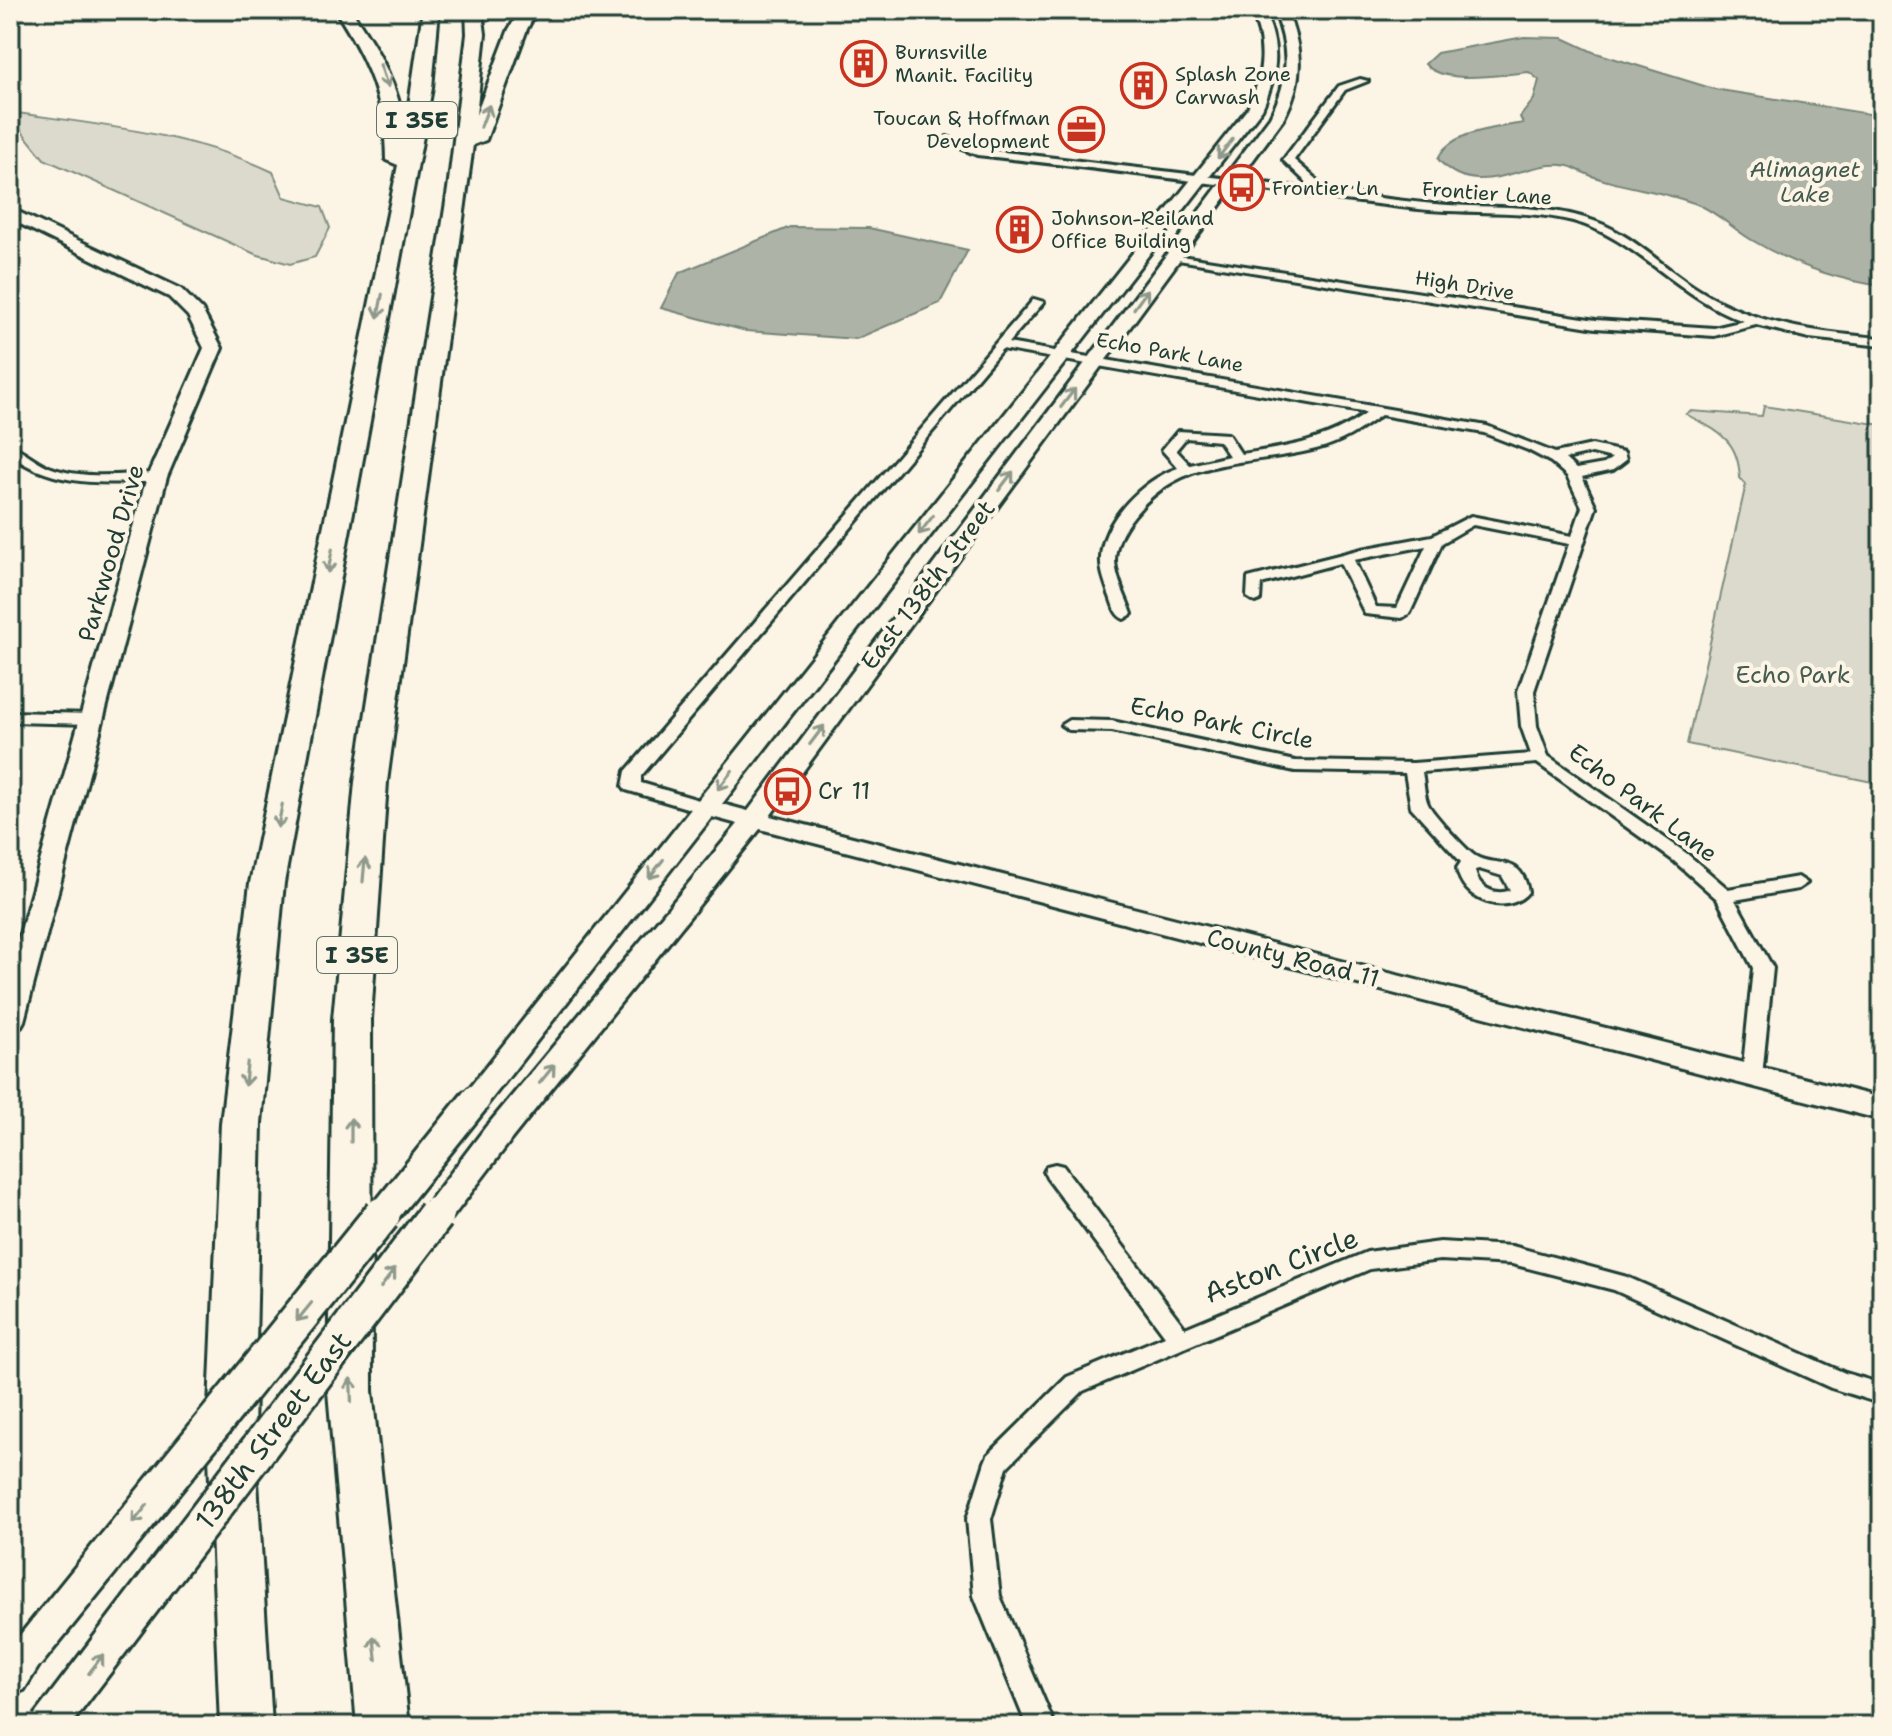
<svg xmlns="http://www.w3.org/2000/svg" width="1892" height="1736" font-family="'Shantell Sans',sans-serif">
	<rect width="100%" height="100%" fill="#fcf5e5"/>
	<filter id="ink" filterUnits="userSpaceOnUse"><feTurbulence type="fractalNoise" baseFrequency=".0125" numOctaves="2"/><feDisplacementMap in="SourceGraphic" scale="16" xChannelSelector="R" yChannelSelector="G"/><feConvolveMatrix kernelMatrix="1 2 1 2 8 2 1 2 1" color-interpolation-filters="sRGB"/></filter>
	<g filter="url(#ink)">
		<g fill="#dcdacc" stroke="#7e8c80" stroke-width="2">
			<path d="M10,112C99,125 191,133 273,172L284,197L322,207L330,228L315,257L290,264L255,254L44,159L10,117Z"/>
			<path d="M1764,406L1882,425V784L1687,744L1746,484L1740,478C1738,438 1718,432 1686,414L1690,411L1762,416Z"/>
		</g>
		<g fill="#aeb3a7" stroke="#758479" stroke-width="2">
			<path d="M1524,37L1563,38L1593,52L1714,89L1882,116V286C1836,280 1790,263 1750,239C1732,228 1718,213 1699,205C1659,188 1615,189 1576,169C1538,149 1479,208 1438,159C1449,131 1497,128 1523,123L1520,117L1534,99L1539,80L1529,72C1502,74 1445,86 1425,64L1437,53Z"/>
			<polygon points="790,227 869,228 968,250 940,303 856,339 746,331 661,308 679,273"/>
		</g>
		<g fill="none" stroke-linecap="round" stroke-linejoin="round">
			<defs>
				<g id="street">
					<polygon points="874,10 884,10 877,16 871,16"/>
					<path d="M1360,79L1368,81L1345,90L1294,160L1317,180L1315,189C1359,195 1404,202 1448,205C1496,208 1548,204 1594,221C1634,235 1664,269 1701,291C1756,325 1818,333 1882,338V346L1809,338L1756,325L1714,336L1596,328L1172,259L1166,256L1168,254L1596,320L1714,328L1744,321C1680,299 1633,236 1573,221C1520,208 1463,215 1410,208C1265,191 1122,171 977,155L942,140L947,137L979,149L1305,188L1307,183L1283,160L1339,86Z"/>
					<path d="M1034,299L1044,302L1008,343L1487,426L1555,453L1592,445L1624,452L1626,460L1613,470L1582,477L1596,507L1534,691L1537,726L1548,756L1686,853L1728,889L1798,877L1807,883L1798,889L1735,900L1773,968L1762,1076L1759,1081H1745L1742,1076L1753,968L1717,899L1674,861L1537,763L1422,772C1424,782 1424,795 1428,804C1432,813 1466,850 1475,856C1494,868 1522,853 1528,892C1507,918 1461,900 1457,868L1461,862L1411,807L1405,773L1295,771L1112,731L1069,730L1061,725L1069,720L1112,721L1295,761L1413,763L1531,754L1521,726L1518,691L1569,544L1473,525L1442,543L1410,613L1402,618L1365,614L1340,563L1261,584L1260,600L1255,602L1247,597L1248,578L1362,549L1432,536L1471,516L1572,536L1582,507L1567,476L1551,462L1528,450L1484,433L1381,415C1360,430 1341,443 1316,449C1246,467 1182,454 1133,517C1123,529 1115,545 1115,561C1116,579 1126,597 1132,614L1124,619C1114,615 1113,603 1109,594C1105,582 1100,570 1101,558C1102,520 1144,479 1178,468L1162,450L1178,431L1228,434L1241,454C1289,447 1326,442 1367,413L1002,349L641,776V783L709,803L712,807L709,811H697L626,790L623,786L626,771ZM1186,438L1219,441L1229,456L1190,465L1176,450ZM1592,453L1612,458L1604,464L1576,469L1565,459ZM1426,546L1397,608L1376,607L1354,560ZM1479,869L1502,876L1510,890C1494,897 1477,886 1475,870Z"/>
					<path d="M10,445C24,450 35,461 49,467C82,480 122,474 157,473L164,477C156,483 144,482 133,482C89,484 48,482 10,455Z"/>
					<polygon points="10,712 92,714 100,719 92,724 10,722"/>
					<polygon points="1055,1164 1063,1166 1185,1328 1367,1252 1440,1242 1512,1246 1627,1277 1845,1373 1882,1384 1882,1404 1831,1388 1614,1290 1512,1264 1440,1260 1370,1269 1083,1391 1007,1467 991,1519 1000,1596 1055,1726 1027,1726 974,1596 967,1519 985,1462 988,1455 1067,1377 1165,1336 1047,1178 1044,1172 1047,1166"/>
				</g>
				<g id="secondary">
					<path d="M1251,10H1263C1281,45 1278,74 1262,109L722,804L748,811L1270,117C1290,80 1290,48 1274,10H1286C1303,48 1304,80 1284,118L770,816L1882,1098V1120L760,829L509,1142L498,1145L487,1142L483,1134L487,1126L738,824L712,817L486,1106L476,1110L466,1106L461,1099L466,1092L1248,108C1264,74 1267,45 1251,10Z"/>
					<polygon points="10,208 181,289 202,310 222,348 167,477 24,1021 20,1028 10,1031 10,970 147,477 204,348 188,316 169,297 10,219"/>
					<polygon points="28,1635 41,1641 47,1653 24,1690 10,1695 10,1647"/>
				</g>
				<g id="highway">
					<path d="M335,10H351C378,49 399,85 405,132L423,10H439L432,88L284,883L261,1123L254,1432L272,1726H220L208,1432L221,1123L250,883L398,165L386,160C386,101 367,59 335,10Z"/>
					<polygon points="466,10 482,10 485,34 476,115 509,29 521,10 537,10 527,29 486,140 473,145 387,782 371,1019 372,1391 409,1726 357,1726 328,1391 333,1019 355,782 448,189 467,34"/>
				</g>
			</defs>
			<use href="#street" stroke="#1f3d34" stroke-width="6"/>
			<use href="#secondary" stroke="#1f3d34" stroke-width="6"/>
			<use href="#highway" stroke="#1f3d34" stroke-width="6"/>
			<use href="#street" fill="#fcf5e5" fill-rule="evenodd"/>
			<use href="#secondary" fill="#fcf5e5" fill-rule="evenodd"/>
			<use href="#highway" fill="#fcf5e5" fill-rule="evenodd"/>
			<defs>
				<g id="secondary-bridge-far1">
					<polyline points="381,1217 476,1099"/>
					<polyline points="435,1217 498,1134"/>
				</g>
				<g id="secondary-bridge">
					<polyline points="28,1653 382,1215"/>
					<polyline points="48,1726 436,1215"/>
				</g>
			</defs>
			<use href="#secondary-bridge-far1" stroke="#1f3d34" stroke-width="34" stroke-linecap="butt"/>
			<use href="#secondary-bridge" stroke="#1f3d34" stroke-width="41" stroke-linecap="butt"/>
			<use href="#secondary-bridge-far1" stroke="#fcf5e5" stroke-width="28"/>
			<use href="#secondary-bridge" stroke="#fcf5e5" stroke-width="35"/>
		</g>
		<defs><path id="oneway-shaft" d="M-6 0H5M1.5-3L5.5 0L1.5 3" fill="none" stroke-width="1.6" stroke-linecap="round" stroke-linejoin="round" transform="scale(2)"/></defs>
		<g stroke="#8e998c">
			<use href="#oneway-shaft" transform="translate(384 76) rotate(71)"/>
			<use href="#oneway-shaft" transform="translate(485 116) rotate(-69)"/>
			<use href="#oneway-shaft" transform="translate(1225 149) rotate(128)"/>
			<use href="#oneway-shaft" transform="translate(1141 299) rotate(-54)"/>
			<use href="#oneway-shaft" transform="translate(380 306) rotate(101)"/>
			<use href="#oneway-shaft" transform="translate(1068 398) rotate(-53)"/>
			<use href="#oneway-shaft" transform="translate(1006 481) rotate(-53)"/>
			<use href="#oneway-shaft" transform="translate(926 525) rotate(128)"/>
			<use href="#oneway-shaft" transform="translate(330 561) rotate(101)"/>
			<use href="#oneway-shaft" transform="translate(817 735) rotate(-53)"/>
			<use href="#oneway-shaft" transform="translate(725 780) rotate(128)"/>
			<use href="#oneway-shaft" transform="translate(280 816) rotate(101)"/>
			<use href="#oneway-shaft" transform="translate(656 869) rotate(128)"/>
			<use href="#oneway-shaft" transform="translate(364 870) rotate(-85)"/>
			<use href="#oneway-shaft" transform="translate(246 1074) rotate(96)"/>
			<use href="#oneway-shaft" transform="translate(547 1074) rotate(-51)"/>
			<use href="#oneway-shaft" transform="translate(351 1130) rotate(-90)"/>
			<use href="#oneway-shaft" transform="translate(388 1278) rotate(-53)"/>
			<use href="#oneway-shaft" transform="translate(304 1312) rotate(129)"/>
			<use href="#oneway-shaft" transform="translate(351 1390) rotate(-92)"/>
			<use href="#oneway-shaft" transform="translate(140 1514) rotate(129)"/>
			<use href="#oneway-shaft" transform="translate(375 1648) rotate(-96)"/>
			<use href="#oneway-shaft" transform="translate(96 1664) rotate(-53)"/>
		</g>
	</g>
	<defs>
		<symbol id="building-ring" viewBox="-11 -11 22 22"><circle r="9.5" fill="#fcf5e5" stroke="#c8321e" stroke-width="1.5"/><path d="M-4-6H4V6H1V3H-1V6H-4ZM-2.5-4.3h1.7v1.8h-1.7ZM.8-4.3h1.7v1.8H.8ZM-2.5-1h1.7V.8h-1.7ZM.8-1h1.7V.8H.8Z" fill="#c8321e"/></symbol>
		<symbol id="office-ring" viewBox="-11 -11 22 22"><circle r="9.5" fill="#fcf5e5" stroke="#c8321e" stroke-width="1.5"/><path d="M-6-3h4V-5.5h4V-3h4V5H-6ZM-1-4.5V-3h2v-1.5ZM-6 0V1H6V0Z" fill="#c8321e"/></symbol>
		<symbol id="bus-ring" viewBox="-11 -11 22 22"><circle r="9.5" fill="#fcf5e5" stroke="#c8321e" stroke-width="1.5"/><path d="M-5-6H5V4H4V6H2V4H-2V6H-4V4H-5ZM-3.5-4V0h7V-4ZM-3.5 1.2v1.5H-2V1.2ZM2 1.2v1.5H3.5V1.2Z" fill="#c8321e"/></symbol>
	</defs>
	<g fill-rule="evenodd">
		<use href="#building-ring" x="838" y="38" width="51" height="51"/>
		<use href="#building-ring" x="1118" y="60" width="51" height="51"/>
		<use href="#office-ring" x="1056" y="104" width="51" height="51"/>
		<use href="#bus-ring" x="1216" y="162" width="51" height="51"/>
		<use href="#building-ring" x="994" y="204" width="51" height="51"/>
		<use href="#bus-ring" x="762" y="766" width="51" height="51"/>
	</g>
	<g text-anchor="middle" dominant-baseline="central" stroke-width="8" stroke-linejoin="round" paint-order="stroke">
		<g font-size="20" fill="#1f3d34" stroke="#fcf5e5" text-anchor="start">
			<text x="895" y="52">Burnsville<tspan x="895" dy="23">Manit. Facility</tspan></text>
			<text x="1175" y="74">Splash Zone<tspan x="1175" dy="23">Carwash</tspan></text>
			<text x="1050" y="118" text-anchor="end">Toucan &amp; Hoffman<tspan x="1050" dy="23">Development</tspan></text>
			<text x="1272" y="188">Frontier Ln</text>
			<text x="1051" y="218">Johnson-Reiland<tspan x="1051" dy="23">Office Building</tspan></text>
		</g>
		<g font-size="20" fill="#1f3d34" stroke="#fcf5e5">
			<text transform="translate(1487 193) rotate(4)">Frontier Lane</text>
			<text transform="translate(1465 285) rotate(9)">High Drive</text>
			<text transform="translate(1170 352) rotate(10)">Echo Park Lane</text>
		</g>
		<g fill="#fcf5e5" stroke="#617469" stroke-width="2">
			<rect x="377" y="102" width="80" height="36" rx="6"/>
			<rect x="317" y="937" width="80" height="36" rx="6"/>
		</g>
		<g font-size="22" font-weight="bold" fill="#1f3d34">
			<text x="417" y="120">I 35E</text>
			<text x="357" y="955">I 35E</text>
		</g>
		<g font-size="22" font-style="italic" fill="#435a51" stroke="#fcf5e5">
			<text x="1805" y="169">Alimagnet<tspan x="1805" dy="25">Lake</tspan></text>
		</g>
		<g font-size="24" fill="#1f3d34" stroke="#fcf5e5">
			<text transform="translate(111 553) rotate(-74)">Parkwood Drive</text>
			<text transform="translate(928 585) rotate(-53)">East 138th Street</text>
			<text transform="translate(1222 723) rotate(11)">Echo Park Circle</text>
			<text transform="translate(1643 803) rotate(37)">Echo Park Lane</text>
			<text transform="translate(1293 958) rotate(14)">County Road 11</text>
		</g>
		<g font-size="24" fill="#455c52" stroke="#fcf5e5">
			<text x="1793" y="675">Echo Park</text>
		</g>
		<g font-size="24" fill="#1f3d34" stroke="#fcf5e5" text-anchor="start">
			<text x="818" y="791">Cr 11</text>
		</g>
		<g font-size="28" fill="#1f3d34" stroke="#fcf5e5">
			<text transform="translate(1281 1265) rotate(-21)">Aston Circle</text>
			<text transform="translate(273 1430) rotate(-53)">138th Street East</text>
		</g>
	</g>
	<rect width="1892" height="1736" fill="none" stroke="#fcf5e5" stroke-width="40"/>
	<rect x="20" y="20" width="1852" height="1696" fill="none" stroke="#1f3d34" stroke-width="3" filter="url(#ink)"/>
</svg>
